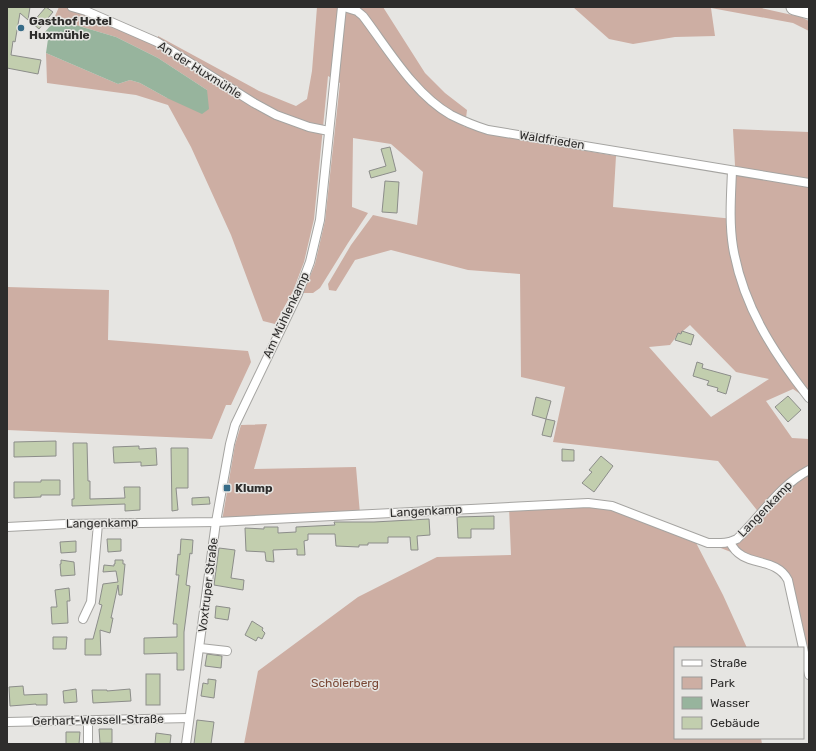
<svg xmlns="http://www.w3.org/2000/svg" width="816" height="751" font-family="Rubik,sans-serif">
	<rect width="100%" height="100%" fill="#e6e5e2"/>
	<g fill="#cdaea3" fill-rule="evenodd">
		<path d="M59,7H72L157,42L158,36L259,91L296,106L307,99L312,71L317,7H383L425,73L445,93L467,110L466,118L463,126L488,134L616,156L613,207L734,219L736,184L733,129L809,132V400L793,389L766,401L792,438L809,439V675L784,573L708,543L730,542L760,514L718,461L553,442L565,387L521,377L520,274L468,270L391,250L355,260L336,291L329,290L328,284L351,245L373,215L417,225L423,172L391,144L353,138L352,207L368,213L348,243L320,288L313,293H303L315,264L325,221L340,83L328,76L314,219L304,262L293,291L275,324L263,321L231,235L191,147L168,105L136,95L47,83L46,53L118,84L130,80L140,83L167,98L207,90L158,58L116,37L62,21L51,25ZM690,325L736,372L769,379L711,417L649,347L670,345L676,337Z"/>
		<polygon points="573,7 757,7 801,17 809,21 809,31 793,23 711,8 715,36 675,37 633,44 609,39"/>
		<polygon points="7,287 109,290 108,340 248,351 251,362 231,405 226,405 212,439 7,430"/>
		<polygon points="267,424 254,469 356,467 360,514 222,521 235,445 241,425"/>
		<polygon points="612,506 693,537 723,595 747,648 675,648 675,738 761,738 762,744 244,744 258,671 358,597 437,557 511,555 509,507"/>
	</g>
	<polygon fill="#97b49d" points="62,21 116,37 158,58 207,90 209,109 202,114 167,98 140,83 130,80 118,84 46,53 48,39 45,32 51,25"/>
	<g fill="#c2ceae" stroke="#8c8d8a">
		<polygon points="7,7 30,7 28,20 20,13 15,42 13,41 11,55 41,60 38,74 7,68"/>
		<polygon points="46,7 53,12 39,29 32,23"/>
		<polygon points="390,147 396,171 371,178 369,171 386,166 381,149"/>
		<polygon points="385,181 399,182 397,213 382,212"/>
		<polygon points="682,331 694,335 691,345 675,340 678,333 681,334"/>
		<polygon points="697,362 703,364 702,368 731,376 726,394 717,391 718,388 707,385 709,381 693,376"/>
		<polygon points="788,396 801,410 788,422 775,407"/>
		<polygon points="536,397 551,401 546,419 532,415"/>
		<polygon points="546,419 555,421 551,437 542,435"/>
		<polygon points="56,441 56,456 14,457 14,442"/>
		<polygon points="73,443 87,443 88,481 90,481 90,499 125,498 124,487 140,487 140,510 125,511 125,504 72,506 72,499 74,499"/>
		<polygon points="139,446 139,449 156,448 157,465 141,466 141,462 114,463 113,447"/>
		<polygon points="171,448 188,448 188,488 176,488 178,510 172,511"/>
		<polygon points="562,449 574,450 574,461 562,461"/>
		<polygon points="601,456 613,466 594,492 582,483 592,472 589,470"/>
		<polygon points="41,480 60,480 60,495 41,495 41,497 14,498 14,482 41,482"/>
		<polygon points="209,497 210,504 192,505 192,498"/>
		<polygon points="494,516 494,529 471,529 471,538 458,538 457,517"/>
		<polygon points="429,519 430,535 417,536 418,550 411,550 410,537 388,537 388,543 368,543 368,545 359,545 359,547 336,546 335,534 308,534 308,540 304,541 305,555 297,555 297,549 273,550 274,562 266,561 265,552 246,551 245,528 264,529 264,527 278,527 278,533 296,532 296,527 335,525 334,522 374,522"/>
		<polygon points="107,539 121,539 121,551 108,552"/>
		<polygon points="181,539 193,540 192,554 190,553 186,585 190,586 184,632 184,670 177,670 177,653 144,654 144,638 177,637 177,624 173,624 179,575 176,575 178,554 180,555"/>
		<polygon points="76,541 76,552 61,553 60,542"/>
		<polygon points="219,548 235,550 231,578 244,580 243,590 214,585"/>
		<polygon points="61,560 74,562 75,575 61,576 60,564 61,564"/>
		<polygon points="115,560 123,560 123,564 125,564 122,595 119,595 118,585 111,618 113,618 110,633 100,630 101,655 85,655 85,639 93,639 102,605 99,604 103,584 118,582 116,571 103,572 104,565 114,566 114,564 115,564"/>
		<polygon points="69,588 70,601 67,601 68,623 52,624 51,607 57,607 55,590"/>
		<polygon points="216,606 230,608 228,620 215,618"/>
		<polygon points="252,621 263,628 262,630 265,633 262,639 258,637 256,641 245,635"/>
		<polygon points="53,637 67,637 66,649 53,649"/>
		<polygon points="207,654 222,656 221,668 205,666"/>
		<rect x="146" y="674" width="14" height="31"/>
		<polygon points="208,679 216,680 214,698 201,696 203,683 208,684"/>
		<polygon points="23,686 24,695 47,694 47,705 36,705 36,704 10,706 9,687"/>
		<polygon points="76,689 77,702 64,703 63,691"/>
		<polygon points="130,689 131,701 93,703 92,690 107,690 107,691"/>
		<polygon points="197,720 214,722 211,744 194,744"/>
		<polygon points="99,729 112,729 112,743 100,743"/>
		<polygon points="66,732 80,732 79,744 66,744"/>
		<polygon points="156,733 171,735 170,744 155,744"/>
	</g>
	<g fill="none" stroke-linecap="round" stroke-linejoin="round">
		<defs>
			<g id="minor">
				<polyline points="72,7 86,11 157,42 254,103 276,115 309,127 329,131"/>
				<path d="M344,7L357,11L363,16C388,49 414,94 451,115C463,121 475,126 488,130L809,183"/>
				<path d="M732,171C731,196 729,222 733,247C743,306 773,352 809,398"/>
				<path d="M7,527L66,524L216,522L588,503L612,506L708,543C719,543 727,544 737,539C761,516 779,486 809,470"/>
				<path d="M730,542C742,569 775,555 788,580L809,675"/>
				<polyline points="83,619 91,602 98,524"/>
				<polyline points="200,648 227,651"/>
				<polyline points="7,722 189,718"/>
				<polyline points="88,744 88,720"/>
				<polyline points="186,744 216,522 230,444 235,425 298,294 310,262 320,220 342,7"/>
			</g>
			<polyline id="motorway" points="794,7 809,11"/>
		</defs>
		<use href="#minor" stroke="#a5a4a1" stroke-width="10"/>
		<use href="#motorway" stroke="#a5a4a1" stroke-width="17"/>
		<use href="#minor" stroke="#fff" stroke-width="8"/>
		<use href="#motorway" stroke="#fff" stroke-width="15"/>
	</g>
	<g fill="#376c88" stroke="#e6e5e2" stroke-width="1.5">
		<circle cx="21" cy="28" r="4"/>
		<rect x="223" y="484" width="8" height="8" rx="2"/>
	</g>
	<g text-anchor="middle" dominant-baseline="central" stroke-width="3" stroke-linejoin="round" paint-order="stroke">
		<g font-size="12" font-weight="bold" fill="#2e2d2c" stroke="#e6e5e2" text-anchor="start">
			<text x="29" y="21">Gasthof Hotel<tspan x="29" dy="14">Huxmühle</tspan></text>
			<text x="235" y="488">Klump</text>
		</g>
		<g font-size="12" fill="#2e2d2c" stroke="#e6e5e2">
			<text transform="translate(200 70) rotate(32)">An der Huxmühle</text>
			<text transform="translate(552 140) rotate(9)">Waldfrieden</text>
			<text transform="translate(286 315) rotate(-65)">Am Mühlenkamp</text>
			<text transform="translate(765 509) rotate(-46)">Langenkamp</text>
			<text transform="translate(426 511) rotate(-3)">Langenkamp</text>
			<text transform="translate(102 523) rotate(-1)">Langenkamp</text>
			<text transform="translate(208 585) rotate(-83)">Voxtruper Straße</text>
			<text transform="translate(98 720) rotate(-1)">Gerhart-Wessell-Straße</text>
		</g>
		<g font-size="12" fill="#7a4835" stroke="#e6e5e2">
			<text x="345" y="683">Schölerberg</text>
		</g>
	</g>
	<rect width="816" height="751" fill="none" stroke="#2e2d2c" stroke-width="16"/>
	<rect x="674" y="647" width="130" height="92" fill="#e6e5e2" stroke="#9c9b99"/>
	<rect x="682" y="660" width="20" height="6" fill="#ffffff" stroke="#9c9b99"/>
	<text x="710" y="667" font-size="12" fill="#2e2d2c">Straße</text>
	<rect x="682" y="677" width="20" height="12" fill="#cdaea3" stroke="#9c9b99"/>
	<text x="710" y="687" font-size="12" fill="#2e2d2c">Park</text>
	<rect x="682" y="697" width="20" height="12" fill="#97b49d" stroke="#9c9b99"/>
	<text x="710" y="707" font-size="12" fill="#2e2d2c">Wasser</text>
	<rect x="682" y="717" width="20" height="12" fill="#c2ceae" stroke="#9c9b99"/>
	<text x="710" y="727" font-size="12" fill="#2e2d2c">Gebäude</text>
</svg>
